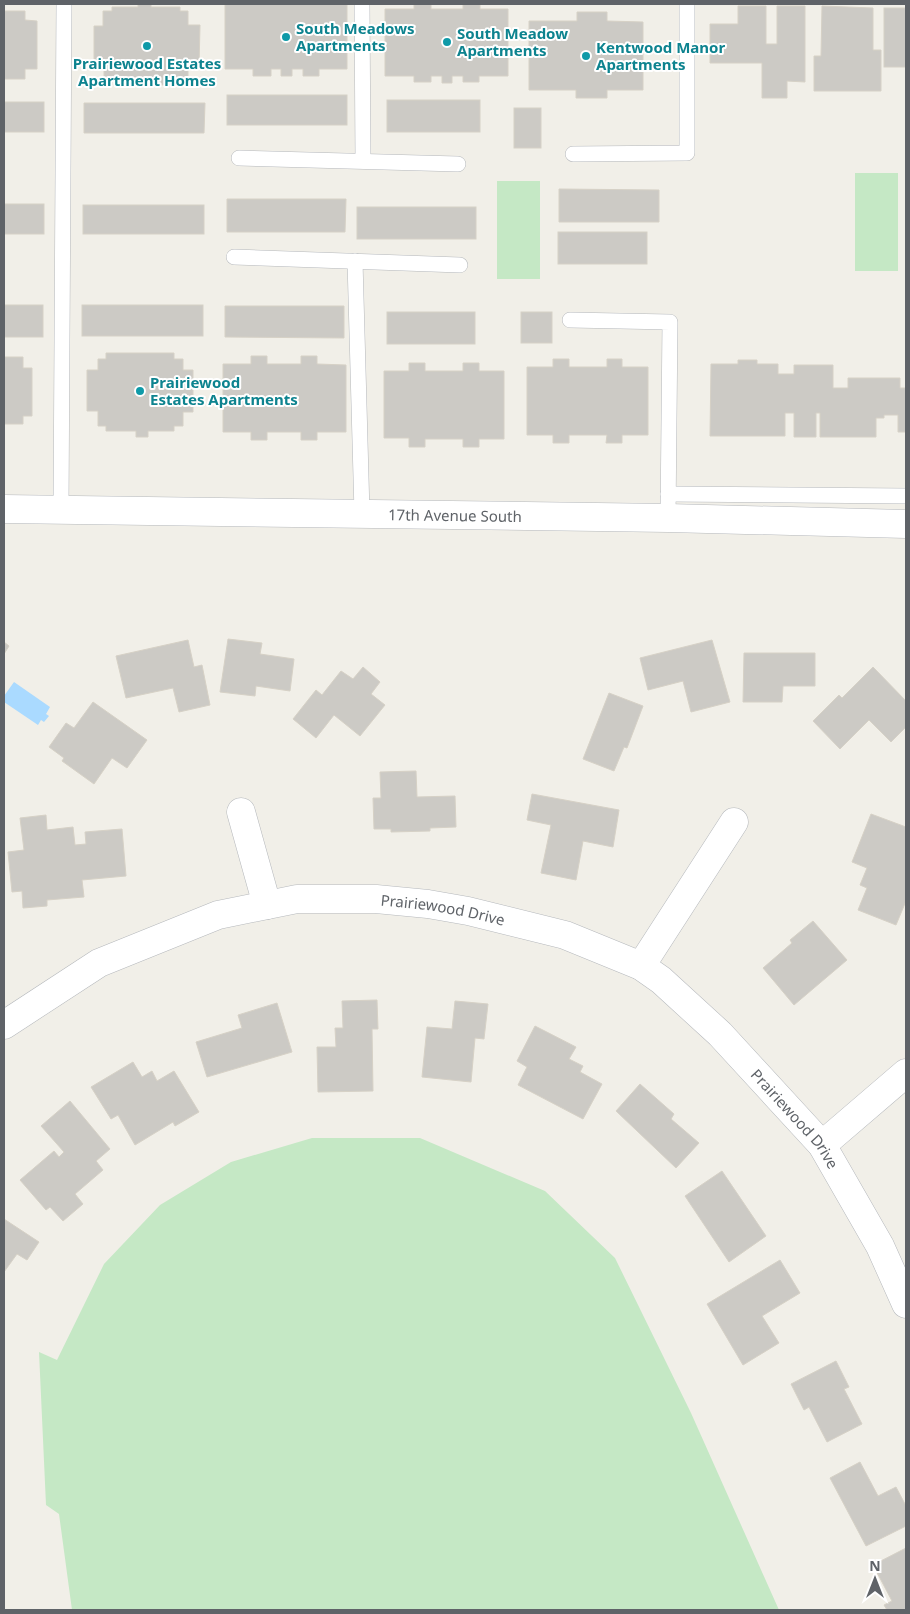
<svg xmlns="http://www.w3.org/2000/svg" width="910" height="1614" font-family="'Noto Sans',sans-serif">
	<rect width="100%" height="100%" fill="#f1efe8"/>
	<g fill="#c5e8c5">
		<rect x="855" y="173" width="43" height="98"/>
		<rect x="497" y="181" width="43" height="98"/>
		<polygon points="312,1138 420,1138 545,1191 615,1258 691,1413 779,1610 72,1610 59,1514 46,1505 39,1352 57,1360 104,1264 160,1205 231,1162"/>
	</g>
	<polygon fill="#aadaff" points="14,682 50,707 46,714 49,716 44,722 41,720 38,725 4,702 4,696"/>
	<g fill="#cccac5" stroke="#d6d1c6">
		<polygon points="4,4 4,11 25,11 25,20 37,21 37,69 25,69 25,79 4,79 4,83"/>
		<polygon points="138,4 151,4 151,7 180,7 180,11 188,11 188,25 200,25 199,67 188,67 188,78 180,78 180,85 113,85 113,79 104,79 104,67 94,67 94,26 103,26 103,11 112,11 112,7 138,7"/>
		<polygon points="225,4 347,4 347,69 319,69 319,76 303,76 303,69 292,69 292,76 281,76 281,69 271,69 271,76 253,76 253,69 225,69"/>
		<polygon points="414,4 431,4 431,9 463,9 463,4 480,4 480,9 508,9 508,76 479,76 479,82 463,82 463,76 452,76 452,83 442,83 442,76 431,76 431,82 414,82 414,76 385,76 385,9 414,9"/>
		<polygon points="738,6 766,6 766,44 777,44 777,6 805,6 805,82 787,81 787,98 762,98 762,63 710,63 710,24 738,24"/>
		<polygon points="822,6 873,8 873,50 881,50 881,91 814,91 814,56 821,56"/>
		<rect x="884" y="8" width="22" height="59"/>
		<polygon points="577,12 607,12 607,21 643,22 643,90 607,90 607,98 576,98 576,90 529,90 529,21 577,21"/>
		<rect x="227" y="95" width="120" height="30"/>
		<rect x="387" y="100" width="93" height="32"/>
		<rect x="4" y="102" width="40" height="30"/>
		<polygon points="84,103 205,103 204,133 84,133"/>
		<rect x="514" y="108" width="27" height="40"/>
		<polygon points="559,189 659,190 659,222 559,222"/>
		<polygon points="227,199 346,199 345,232 227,232"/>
		<rect x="4" y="204" width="40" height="30"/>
		<rect x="83" y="205" width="121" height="29"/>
		<rect x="357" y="207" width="119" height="32"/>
		<rect x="558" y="232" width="89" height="32"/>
		<rect x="4" y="305" width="39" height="32"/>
		<rect x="82" y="305" width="121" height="31"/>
		<polygon points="225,306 344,306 344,338 225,337"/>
		<rect x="387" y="312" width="88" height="32"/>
		<rect x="521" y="312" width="31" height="31"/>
		<polygon points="106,353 174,353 174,359 183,359 183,370 193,370 193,412 183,412 183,426 174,426 174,431 148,431 148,437 136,437 136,431 106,431 106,426 98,426 98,411 87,411 87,370 98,370 98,359 106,359"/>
		<polygon points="251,356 267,356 267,364 301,364 301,356 317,356 317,364 346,365 346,432 317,432 317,440 301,440 301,432 267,432 267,440 251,440 251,432 223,432 223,364 251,364"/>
		<polygon points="4,357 23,357 23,368 32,368 32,416 23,416 23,424 4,424"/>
		<polygon points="553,359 569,359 569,367 607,367 607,359 622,359 622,367 648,367 648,435 622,435 622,443 606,443 607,435 569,435 569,443 553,443 553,435 527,435 527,367 553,367"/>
		<polygon points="738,360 757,360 757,364 778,364 778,374 794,374 794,365 833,365 833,388 848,388 848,378 900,378 900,388 906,388 906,432 898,432 898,415 884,415 884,418 876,418 876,437 820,437 820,413 816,413 816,437 794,437 794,413 785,413 785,436 710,436 711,364 738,364"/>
		<polygon points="409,363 425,363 425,371 463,371 463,363 479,363 479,371 504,371 504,439 479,439 479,447 463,447 463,439 425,439 425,447 409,447 409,438 384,438 384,371 409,371"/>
		<polygon points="228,639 262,643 260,654 294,659 290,691 256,686 255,696 220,692"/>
		<polygon points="188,640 194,667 202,665 210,705 179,712 173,688 126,698 116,656"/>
		<polygon points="712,640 730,702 691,712 683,681 648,690 640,658"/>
		<polygon points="4,642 9,646 4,654"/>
		<polygon points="744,653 815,653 815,686 783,686 782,702 743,702"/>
		<polygon points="363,667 380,682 371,694 385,705 360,736 334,715 316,738 293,719 316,690 322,695 341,671 353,679"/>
		<polygon points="873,667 906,701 906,727 891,742 869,720 840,749 813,721 839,695 842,698"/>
		<polygon points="609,693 643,706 627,748 624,747 614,771 583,759"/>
		<polygon points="93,702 147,740 127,768 112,758 94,784 62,761 64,758 49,747 66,723 74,728"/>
		<polygon points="416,771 417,797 455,796 456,827 430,828 430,831 391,832 391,829 374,829 373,798 381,798 380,772"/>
		<polygon points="532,794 619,810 613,847 583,841 576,880 541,873 551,825 527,820"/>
		<polygon points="871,814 906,827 906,901 896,925 858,910 867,888 860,885 867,868 852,862"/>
		<polygon points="46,815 47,830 73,827 75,845 86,844 85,832 122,829 126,876 82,880 84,897 47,900 47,906 23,908 22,891 12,892 8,852 24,850 20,818"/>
		<polygon points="813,921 847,960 794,1005 763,968 792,943 790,940"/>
		<polygon points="377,1000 378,1029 372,1029 373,1091 318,1092 317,1047 336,1047 335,1028 343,1028 342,1001"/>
		<polygon points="455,1001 488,1004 484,1039 475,1038 471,1082 422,1077 427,1027 452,1029"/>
		<polygon points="277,1003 292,1052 207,1077 196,1042 242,1028 238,1015"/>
		<polygon points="535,1026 576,1047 569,1059 583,1066 580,1072 602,1084 583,1119 518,1085 527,1067 517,1061"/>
		<polygon points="133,1062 142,1077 152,1071 157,1081 174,1071 199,1112 175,1126 173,1122 135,1145 118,1115 111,1119 91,1087"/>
		<polygon points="640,1084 674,1114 671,1119 699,1143 676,1168 616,1111"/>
		<polygon points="70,1101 110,1149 96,1161 103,1170 75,1194 83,1204 63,1221 50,1207 46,1210 20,1180 54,1151 59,1157 64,1152 41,1126"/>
		<polygon points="722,1171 766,1236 729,1262 685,1196"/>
		<polygon points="4,1219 39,1242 27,1260 17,1254 4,1272"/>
		<polygon points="780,1260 800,1293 762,1316 779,1343 743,1365 707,1304"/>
		<polygon points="836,1361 849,1387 844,1389 862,1424 827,1442 809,1407 804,1410 791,1384"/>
		<polygon points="860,1462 878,1496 896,1487 906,1506 906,1526 866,1546 830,1478"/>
		<polygon points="906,1548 906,1610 887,1610 884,1605 892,1601 873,1565"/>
	</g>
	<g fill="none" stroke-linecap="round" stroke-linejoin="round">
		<defs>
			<g id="service">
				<polyline points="362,4 363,161"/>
				<polyline points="573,154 687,153 687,4"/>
				<polyline points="239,158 458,164"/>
				<polyline points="234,257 460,265"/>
				<polyline points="355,261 362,513"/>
				<polyline points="570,320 670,322 668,518"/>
				<polyline points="668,494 906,496"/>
				<polyline points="61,509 64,4"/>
			</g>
			<g id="minor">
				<polyline points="241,812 267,905"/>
				<polyline points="641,966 734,822"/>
				<path id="s1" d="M4,1025L99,963L218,915L297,899H376L428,904L468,911L565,935L641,966L661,980L720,1034L822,1145L880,1246L906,1304"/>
				<polyline points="822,1145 906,1073"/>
			</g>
			<g id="tertiary">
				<path id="s2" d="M4,509L668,518L906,524"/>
			</g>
		</defs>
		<use href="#service" stroke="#b5b8bc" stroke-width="16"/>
		<use href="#minor" stroke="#b5b8bc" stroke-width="29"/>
		<use href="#tertiary" stroke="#b5b8bc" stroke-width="29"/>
		<use href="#service" stroke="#fff" stroke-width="15"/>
		<use href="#minor" stroke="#fff" stroke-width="28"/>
		<use href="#tertiary" stroke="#fff" stroke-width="28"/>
	</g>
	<g fill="#0f9aa8" stroke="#fff" stroke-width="2">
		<circle cx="286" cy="37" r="5"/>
		<circle cx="447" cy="42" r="5"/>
		<circle cx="147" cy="46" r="5"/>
		<circle cx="586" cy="56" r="5"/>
		<circle cx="140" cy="391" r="5"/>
	</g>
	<g text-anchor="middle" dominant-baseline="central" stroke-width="4" stroke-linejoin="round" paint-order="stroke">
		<g font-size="15" font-weight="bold" fill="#0d838f" stroke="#fff" text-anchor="start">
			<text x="296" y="28">South Meadows<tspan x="296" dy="17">Apartments</tspan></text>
			<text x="457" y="33">South Meadow<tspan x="457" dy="17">Apartments</tspan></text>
			<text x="596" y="47">Kentwood Manor<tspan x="596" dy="17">Apartments</tspan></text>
			<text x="147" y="63" text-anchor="middle">Prairiewood Estates<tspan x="147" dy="17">Apartment Homes</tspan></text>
			<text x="150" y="382">Prairiewood<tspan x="150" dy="17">Estates Apartments</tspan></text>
		</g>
		<g font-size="15" fill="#5f6368" stroke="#fff">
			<text stroke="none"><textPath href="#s2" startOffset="451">17th Avenue South</textPath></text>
			<text stroke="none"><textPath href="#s1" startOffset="469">Prairiewood Drive</textPath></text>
			<text stroke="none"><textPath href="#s1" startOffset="894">Prairiewood Drive</textPath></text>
		</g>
	</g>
	<rect width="910" height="1614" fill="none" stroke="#5f6368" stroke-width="10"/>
	<g transform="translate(875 1579)" stroke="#ffffff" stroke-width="4" paint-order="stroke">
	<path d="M0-4L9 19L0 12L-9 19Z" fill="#5f6368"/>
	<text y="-8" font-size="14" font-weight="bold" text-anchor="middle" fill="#5f6368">N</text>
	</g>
</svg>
